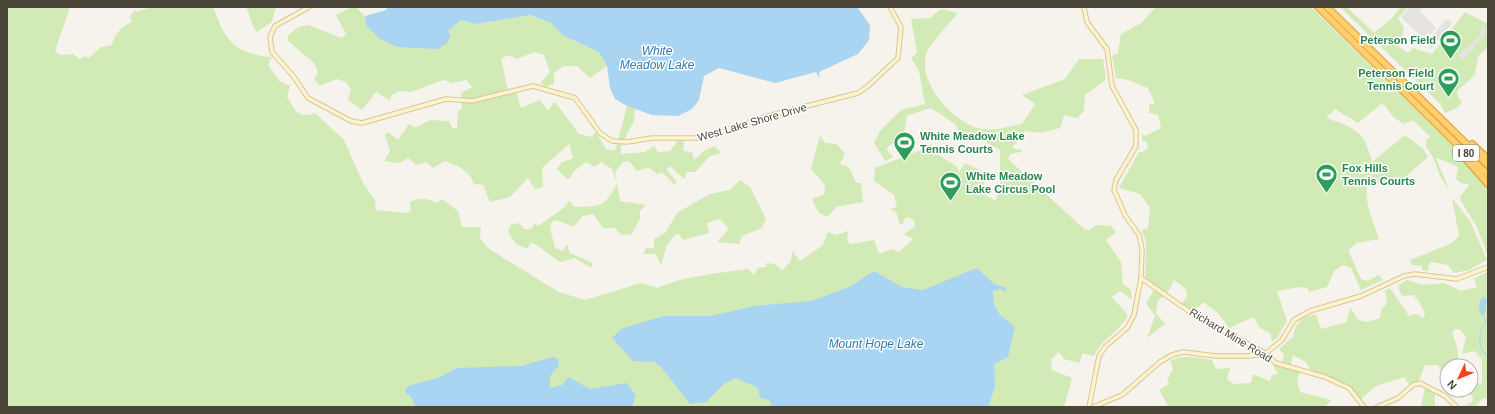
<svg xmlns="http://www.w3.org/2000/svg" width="1495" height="414" font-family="Arial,sans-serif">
	<rect width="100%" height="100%" fill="#f6f3ec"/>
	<g fill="#d2eab5">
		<path d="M7,7H70L55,51L60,55L73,54L80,59L85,56L89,58L101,47L112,45C114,34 122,26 132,22L130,16L135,10L138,12C156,2 192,7 213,7C225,40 234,54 272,57L268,65L279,81L290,86L287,97C296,111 297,119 315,113L344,140L363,183L375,200L376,210L405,213L411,211L410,202C419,198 428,198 436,203L442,199L458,211L462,227H481L480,238L489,249L559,292L585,300L641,283L658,288C682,276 721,273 748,269L754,275L758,268L767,267L766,263L775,264L782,271L791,261L792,251L800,261L823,245L828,232L835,235L848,231L847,241L850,244L874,240L879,254L891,249L899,252L913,239L904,234L915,226L914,220L909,217L904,219L903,225L899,223L897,213L890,209L897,207L894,195L874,181L875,168L926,148L931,143L930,149L957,167L959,172L965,163L982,171L985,182L980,192L996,201L1000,185V150L984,141L961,135L955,124L931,108L906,116C907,135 899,138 886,149L893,157L885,161L874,143L880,131L901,110L925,104L919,71L911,58L917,53L911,19L930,18L941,9L958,13C950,23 932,41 927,52C915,81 955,126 983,129C995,131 1010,126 1022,124L1035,104L1022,95L1065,79L1079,59H1103L1106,80L1085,95L1084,111L1077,118L1064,115L1060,128L1041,133L1025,131L1012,148L1022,150L1021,152L1010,154L1008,159L1084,229L1089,230L1096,225L1111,226L1116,232L1106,240L1121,262L1123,284L1131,290L1132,300L1120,291L1112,297L1128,315C1120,332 1102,338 1094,356L1083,353L1079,363L1064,359L1059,352L1051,360L1052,370L1072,378L1064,407H7Z"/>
		<path d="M246,7H276L272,22L257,32C249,21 252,18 246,7Z"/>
		<path d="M352,7H356L365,16L366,25L448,31L461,20L476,24L530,15L551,23L564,36L599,52L607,66L590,78L577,66H563L554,73V84L545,87L541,82L550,72L544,55L534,52L517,59L508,55L501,59L508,90L516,92L521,108L540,100L548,111L553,103H556L579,134L592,137L596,132L606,149L615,151L627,106L635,108L634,121L621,146V154L645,152L654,146L658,152L670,151L678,140H684L683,151L692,152L694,160L705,150L715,146L721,153L710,156L695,172H687L684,179L670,166L667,170L676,181L675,185L662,172L657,174L648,167L637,171L629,161L623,162L615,172L620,201L646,205L640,211V218L632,234L622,235L614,228H603L593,214L583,216L573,227L557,220L552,222L550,228L555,248L563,251L567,244L570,253L593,263L591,268L575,258L560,262L537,245L531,243L527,249L516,244L508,232L510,225L519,223L524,229H531L535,223L538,226L541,224L566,206L569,200L575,207C602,206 603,208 617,184L612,169L601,162L595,167L586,162L573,172L571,177L567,179L557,169L561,163L573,158L569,144L542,168L543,187L535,189L528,178L510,197L490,202L483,185L474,184C470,171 457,165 445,161L433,168L426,162L416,165L408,158L399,163L384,161L390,151L385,135L388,132L398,140L409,124L415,128L430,120L449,121L452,128H457L458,112L462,108L461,93L472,87L466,80L452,83L443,80L411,92L399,91L391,96L390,101L376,92L362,110L348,100L351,89L346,82L337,79L320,86L314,79L318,72L315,64L288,41V35L299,27L308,25L342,38L346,34L336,15Z"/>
		<path d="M1156,7H1311L1453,146L1488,186V256L1477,227L1461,201L1460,196L1469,186L1468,184L1461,183L1456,179L1458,167L1443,160L1436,158L1450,192L1440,176L1433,157L1426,147V140L1430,137L1413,120L1404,124L1393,117L1385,105L1381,104L1358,123L1335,109L1326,118C1355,128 1364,130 1372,162L1405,135L1423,149L1428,157L1404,178L1367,186C1364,202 1374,223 1379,239L1357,243L1348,250L1361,279L1367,281L1379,275L1383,280L1361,290L1351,268L1343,265L1334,271L1327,287L1309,292L1307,288L1300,287L1277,291L1287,321L1277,338L1272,342L1270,333L1260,328L1253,317L1229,328L1218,313L1203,302L1193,313L1181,305L1187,296L1186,289L1174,280L1168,292L1158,301L1156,313L1165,324L1147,338L1155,316L1146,303L1155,288L1145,281L1146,242L1142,230L1148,228L1150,208L1140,194L1119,188L1139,152H1143L1148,148L1146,141H1142V134L1145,136L1161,128L1158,115L1149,113V105L1155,103L1148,88L1128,80L1116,78L1112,56L1118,53L1121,34L1141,23Z"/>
		<polygon points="1340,7 1347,7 1374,33 1390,20 1401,7 1408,7 1398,18 1404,28 1399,47 1408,53 1413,48 1432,54 1465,12 1488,24 1488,47 1478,56 1475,75 1457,91 1458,97 1462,102 1457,108 1445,113 1440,104"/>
		<path d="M820,135L825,143L837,144L845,154L840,164L849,167L856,183H861L863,202L836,207L829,216C819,217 816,208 812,199L824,194L825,185L811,169Z"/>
		<polygon points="740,180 750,187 766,219 762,228 742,236 739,244 717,242 729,229 720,219 707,223 709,233 683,240 679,234 676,234 667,245 661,265 656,254 643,254 646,248 654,248 654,239 666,232 677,213 710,194 730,190"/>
		<polygon points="1452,198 1470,221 1487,260 1469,270 1454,273 1448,265 1431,262 1428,266 1429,271 1422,270 1422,266 1412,265 1410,260 1452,243 1459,236"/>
		<path d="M1488,271V400L1484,398L1474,407L1465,406L1472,402L1473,397L1465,390H1471V381L1476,384L1482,383V360L1475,351L1462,354L1466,337L1459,329H1454L1452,334L1457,346L1459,366H1447V382L1438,365H1425L1419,380L1411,387L1404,377L1376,386L1358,401L1348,388L1312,372L1306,362L1293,355L1290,367L1300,371L1297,381L1300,392L1331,400L1325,407H1169L1159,390L1169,384L1167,380L1173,369L1170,361C1183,354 1198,358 1212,360L1216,369L1230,368L1227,379L1234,384L1251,383L1253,374L1270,381L1272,375L1278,374L1273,365H1282L1284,355L1279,349L1293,337C1297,321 1299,319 1316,314L1321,329L1347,322L1350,307L1358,320L1367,322L1380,318L1381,310L1387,303L1385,290L1390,288L1409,316L1416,314L1423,318L1425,313L1418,300L1413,295L1402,296L1399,290V285L1407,280L1422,285L1444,283L1461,291L1477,287L1474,279Z"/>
		<polygon points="1425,388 1435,394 1435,407 1421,407"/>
	</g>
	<g fill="#e5e3e0">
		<polygon points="1410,7 1423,7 1420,11 1436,28 1430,35 1428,33 1425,36 1421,36 1401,17"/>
		<polygon points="1446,19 1452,22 1450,26 1431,49 1426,44"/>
		<polygon points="1483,27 1487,29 1482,38 1462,61 1458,56 1478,37"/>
	</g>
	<g fill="#a9d4f2">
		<polygon points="388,7 857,7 870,25 869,40 858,54 819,72 820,79 816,72 775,83 719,68 704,76 699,100 692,109 678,116 652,115 627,106 615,99 610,88 607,66 599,52 564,36 551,23 530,15 476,24 461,20 448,31 451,37 447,43 438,49 398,47 380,39 366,25 365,16 386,10"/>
		<path d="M977,268L994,284L1006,288L1005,292L1001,289L993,291C993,311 999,315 1015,326L1008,357L994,364L995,386L989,405L987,407H772L769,400L760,398L758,388L736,378L724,384L706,402L690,404L661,367L655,362L633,361L612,338L621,329L664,316H711L754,306L812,301L851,286L874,271L902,287L923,290Z"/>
		<path d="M1483,296L1487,300L1484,317C1477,311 1478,303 1483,296Z"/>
		<polygon points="553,357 558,359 559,365 550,376 550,388 562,385 568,377 590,389 627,383 636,396 632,407 415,407 412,398 405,392 408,386 438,378 457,368 521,366"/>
	</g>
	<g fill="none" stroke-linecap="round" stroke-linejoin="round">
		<path stroke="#a9d4f2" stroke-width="1" d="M1484,317L1486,322C1477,333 1478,348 1488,357"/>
		<defs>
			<g id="secondary">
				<polyline points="309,7 275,26 270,37 272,52 294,77 308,98 351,121 362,123 446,99 472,101 533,86 575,98 600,133 612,141 627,142 652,138 702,138 764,117 858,93 868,86 898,58 901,27 890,7"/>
				<polyline points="1084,7 1087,22 1107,49 1112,86 1136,130 1136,146 1116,180 1114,190 1125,215 1139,235 1142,249 1141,278 1134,315 1127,328 1106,346 1099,356 1089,407"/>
				<polyline points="1141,278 1190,312 1263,352 1276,363 1325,377 1349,388 1364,407"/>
				<polyline points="1093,407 1122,395 1160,362 1172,355 1183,352 1216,356 1249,356 1265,354 1282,340 1294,320 1310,311 1361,296 1404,276 1415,274 1457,279 1488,267"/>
				<polyline points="1377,407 1398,398 1413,385 1420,383 1445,396 1457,407"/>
			</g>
			<g id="highway">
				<polyline points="1318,7 1488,175"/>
				<polyline points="1327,7 1488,165"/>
				<polyline points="1472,144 1488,159"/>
				<polyline points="1458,150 1488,184"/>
			</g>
		</defs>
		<use href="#secondary" stroke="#d6c79b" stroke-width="5.5"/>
		<use href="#highway" stroke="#e0a43c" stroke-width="8"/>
		<use href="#secondary" stroke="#fff3cd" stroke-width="3.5"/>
		<use href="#highway" stroke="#ffcf6e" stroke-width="5.5"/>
	</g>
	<defs>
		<symbol id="stadium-pin" viewBox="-11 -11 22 30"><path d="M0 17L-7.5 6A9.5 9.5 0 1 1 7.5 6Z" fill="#2e9e5b" stroke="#fff"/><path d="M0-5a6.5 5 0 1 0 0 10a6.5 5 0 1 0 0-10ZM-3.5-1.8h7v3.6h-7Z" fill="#fff"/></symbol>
	</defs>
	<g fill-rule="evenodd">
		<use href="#stadium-pin" x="1438" y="28" width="25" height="34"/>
		<use href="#stadium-pin" x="1436" y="66" width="25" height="34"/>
		<use href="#stadium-pin" x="892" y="130" width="25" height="34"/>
		<use href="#stadium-pin" x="1314" y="162" width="25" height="34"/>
		<use href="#stadium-pin" x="938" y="170" width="25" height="34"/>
	</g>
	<g text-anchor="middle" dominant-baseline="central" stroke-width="3" stroke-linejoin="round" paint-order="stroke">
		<rect fill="#fff" stroke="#817c74" stroke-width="1" x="1453" y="145" width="26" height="16" rx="3"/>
		<g font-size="10" font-weight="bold" fill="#4b4439">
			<text x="1466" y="153">I 80</text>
		</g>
		<g font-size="11" font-weight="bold" fill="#27864d" stroke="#fff" text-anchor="start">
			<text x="1436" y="40" text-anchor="end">Peterson Field</text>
			<text x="1434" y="73" text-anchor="end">Peterson Field<tspan x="1434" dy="13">Tennis Court</tspan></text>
			<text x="920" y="136">White Meadow Lake<tspan x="920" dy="13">Tennis Courts</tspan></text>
			<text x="1342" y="168">Fox Hills<tspan x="1342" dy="13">Tennis Courts</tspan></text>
			<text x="966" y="176">White Meadow<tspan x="966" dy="13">Lake Circus Pool</tspan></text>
		</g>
		<g font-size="11" fill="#4b4439" stroke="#fff">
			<text transform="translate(752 122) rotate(-16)">West Lake Shore Drive</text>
			<text transform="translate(1231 335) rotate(31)">Richard Mine Road</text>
		</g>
		<g font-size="12" font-style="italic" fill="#2e7ab2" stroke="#fff">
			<text x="657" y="51">White<tspan x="657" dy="14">Meadow Lake</tspan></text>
			<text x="876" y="344">Mount Hope Lake</text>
		</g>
	</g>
	<rect width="1495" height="414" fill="none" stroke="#4b4439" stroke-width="16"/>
	<g transform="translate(1459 378) rotate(226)"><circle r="19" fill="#ffffff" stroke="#b7b4b0"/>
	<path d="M0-3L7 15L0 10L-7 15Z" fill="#fc3f1d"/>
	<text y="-6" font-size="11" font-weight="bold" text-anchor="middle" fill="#4b4439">N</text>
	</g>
</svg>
